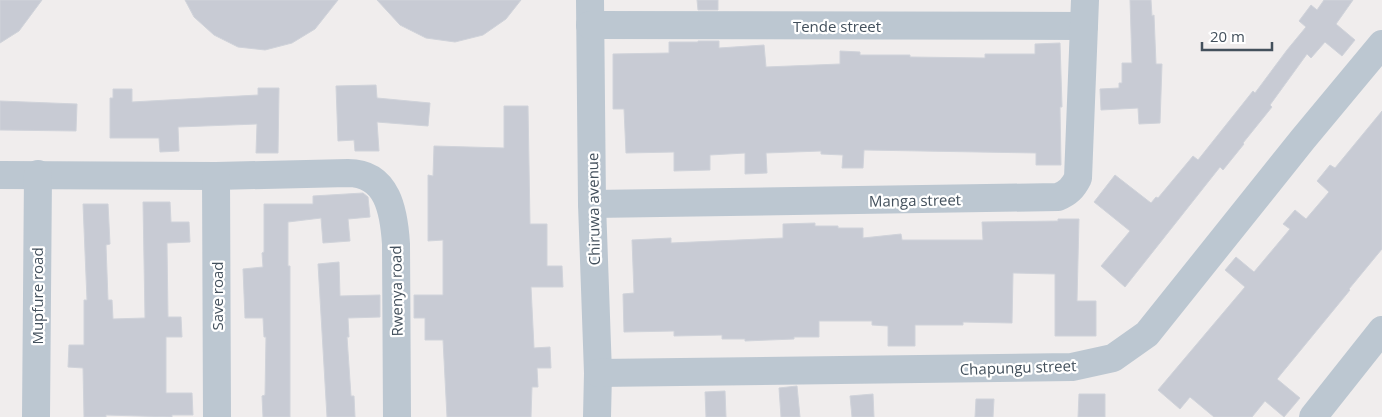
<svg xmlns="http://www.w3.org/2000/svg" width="1382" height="417" font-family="'Open Sans',sans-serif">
	<rect width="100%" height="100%" fill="#f0eded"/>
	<g fill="#c8cbd4" stroke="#d0d3da">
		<polygon points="0,0 42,0 19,31 0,43"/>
		<polygon points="185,0 338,0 315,29 292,43 265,50 238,47 214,35 194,17"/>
		<polygon points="377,0 521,0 506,19 483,35 455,42 426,38 400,25"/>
		<polygon points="697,0 718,0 718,10 698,10"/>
		<polygon points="1130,0 1151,0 1152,16 1154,15 1156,64 1162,64 1160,123 1139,124 1138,108 1101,110 1100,89 1119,88 1119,83 1122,83 1122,63 1132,63"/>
		<polygon points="1324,0 1353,0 1336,24 1355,40 1342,56 1325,42 1311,58 1307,54 1270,105 1272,107 1243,143 1244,144 1223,170 1220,167 1125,287 1101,266 1130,231 1094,202 1115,175 1151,203 1156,197 1158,198 1193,156 1198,160 1253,91 1255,93 1287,50 1306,27 1299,21 1311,5 1317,10"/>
		<polygon points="698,41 719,41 719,48 764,45 766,67 840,64 840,51 860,52 860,55 910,55 910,57 985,58 985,54 1035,54 1035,44 1060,43 1062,107 1060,107 1061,165 1036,165 1036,153 864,150 863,168 842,168 843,155 821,154 821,151 766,153 767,173 745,174 745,153 710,155 710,170 674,171 674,152 626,153 624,109 613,109 613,54 669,53 669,42 698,42"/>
		<polygon points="376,85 377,98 430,103 428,126 377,122 379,151 355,151 354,140 338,141 336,86"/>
		<polygon points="258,88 279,88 278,153 256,153 257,124 178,127 179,151 160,152 159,138 110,138 110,98 113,98 113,89 132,89 132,102 258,95"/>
		<polygon points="0,101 77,104 76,131 0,130"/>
		<polygon points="504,106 528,106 530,224 547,224 547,266 562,266 563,287 531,287 534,348 550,347 551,368 537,368 538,387 532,387 531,417 447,417 443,340 425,340 425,318 414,318 414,295 443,295 443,240 428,241 428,175 433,176 434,146 504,148"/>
		<polygon points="1382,111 1382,249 1349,289 1350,290 1277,379 1300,398 1284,417 1265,401 1252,417 1214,417 1190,397 1180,409 1158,390 1245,287 1225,270 1236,257 1254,272 1290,229 1283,224 1295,210 1306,219 1329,192 1317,181 1330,165 1335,168"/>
		<polygon points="363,193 368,197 370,217 348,219 350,241 323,243 321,218 288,222 288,266 290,266 290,417 263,417 262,396 265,395 266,337 264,337 263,318 245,318 243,269 263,267 262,253 264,252 264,204 313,204 313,196"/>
		<polygon points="143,202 170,202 171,222 189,222 190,242 167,243 168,317 181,317 182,337 166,337 166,393 192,393 193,415 172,415 172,417 106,415 106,417 84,417 83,368 68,367 69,345 84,345 84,300 87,300 83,204 108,204 110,244 106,245 108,300 112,300 113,319 145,318"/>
		<polygon points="1058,219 1079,219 1077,301 1096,301 1096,336 1055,336 1055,274 1013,273 1012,323 963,322 963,325 915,325 915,346 888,346 888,326 872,325 872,321 819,321 819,337 794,337 794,339 745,341 745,339 722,339 722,335 674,336 674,331 624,332 623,294 634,293 632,240 671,238 671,243 783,238 783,224 815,223 815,226 838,226 838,228 863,228 863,238 901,234 902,240 983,240 982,222 1058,221"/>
		<polygon points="339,262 340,296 380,295 380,317 348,318 349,337 347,337 351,396 354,396 355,417 327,417 318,264"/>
		<polygon points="797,386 800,417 781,417 779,388"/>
		<polygon points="725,391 726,417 706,417 705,392"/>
		<polygon points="873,394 874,417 852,417 850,396"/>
		<polygon points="1079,394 1105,394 1105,417 1078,417"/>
		<polygon points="976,399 994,399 993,417 975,417"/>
	</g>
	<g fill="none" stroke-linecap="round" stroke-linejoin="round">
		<g stroke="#bcc7d1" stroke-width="28">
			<polyline points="590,0 592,204 598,373 597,417"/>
			<polyline points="590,25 1084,26"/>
			<path d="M0,175L216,176L348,173C388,173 394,212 396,244L397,417"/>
			<polyline points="216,176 217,417"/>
			<path d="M592,204L1058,197C1068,193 1073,188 1078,178L1085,0"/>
			<polyline points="598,373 1072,367 1113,358 1147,334 1303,139 1382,44"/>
			<polyline points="36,417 38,174"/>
			<polyline points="1313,417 1382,330"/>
		</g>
	</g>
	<g text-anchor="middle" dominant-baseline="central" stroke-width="4.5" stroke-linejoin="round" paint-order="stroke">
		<g font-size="15" fill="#43505c" stroke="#fff">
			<text x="837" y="26">Tende street</text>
			<text transform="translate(915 200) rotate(-1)">Manga street</text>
			<text transform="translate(593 209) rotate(-91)">Chiruwa avenue</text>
			<text transform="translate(396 291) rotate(-91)">Rwenya road</text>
			<text transform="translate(37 296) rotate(-90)">Mupfure road</text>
			<text transform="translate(217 296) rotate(-90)">Save road</text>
			<text transform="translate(1018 367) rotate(-2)">Chapungu street</text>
		</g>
	</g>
	<path d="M1202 42v8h70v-8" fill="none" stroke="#43505c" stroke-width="2.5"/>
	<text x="1210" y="42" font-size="15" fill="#43505c" stroke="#ffffff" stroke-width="4" paint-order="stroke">20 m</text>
</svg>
